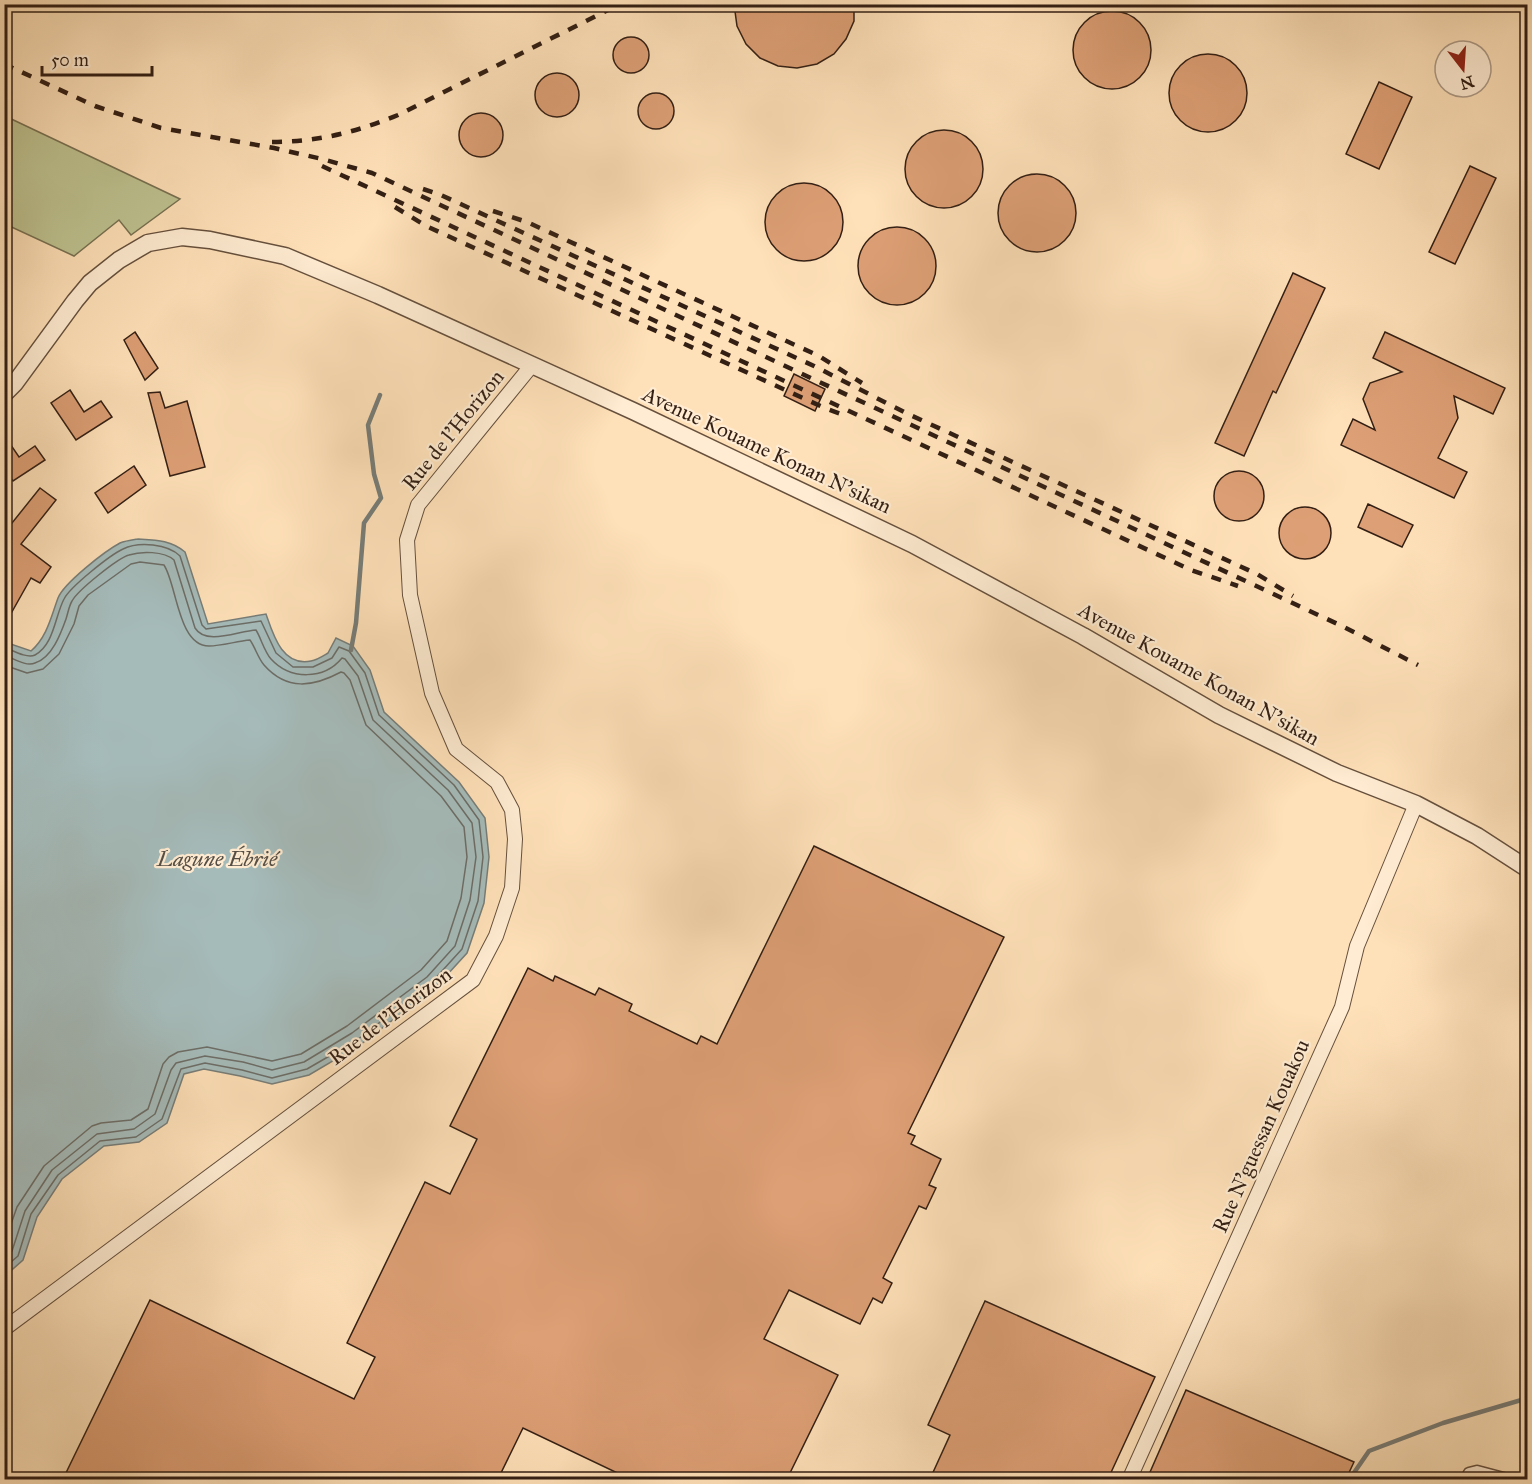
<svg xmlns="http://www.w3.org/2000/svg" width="1532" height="1484" font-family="'IM FELL Great Primer',serif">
	<rect width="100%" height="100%" fill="#ffe1b9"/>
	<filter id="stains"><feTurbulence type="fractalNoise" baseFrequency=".00333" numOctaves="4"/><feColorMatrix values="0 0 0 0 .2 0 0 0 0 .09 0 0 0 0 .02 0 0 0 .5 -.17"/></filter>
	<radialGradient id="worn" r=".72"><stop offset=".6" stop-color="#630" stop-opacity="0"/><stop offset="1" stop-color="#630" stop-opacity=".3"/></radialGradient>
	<polygon fill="#bec391" stroke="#787152" stroke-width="1.5" points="5,116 180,199 131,235 119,220 74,256 5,224"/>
	<path fill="#a5bbba" stroke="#777d78" stroke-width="1.5" d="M138,539C156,540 171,540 185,552L208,624L266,614C273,634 282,667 311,661C317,660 323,656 328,653L336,638L353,646L370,670L384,712L459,782L485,818L489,857L484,903L467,953L436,987L360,1045L309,1075L272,1084L240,1076L204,1069L184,1074L167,1123L139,1142L104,1146L62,1179L37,1217L23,1260L5,1276V642L31,651C47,637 51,617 58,598C64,583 105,551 120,543C125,541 132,540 138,539Z"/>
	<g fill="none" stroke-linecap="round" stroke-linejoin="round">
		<g stroke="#6c6d67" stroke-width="1.5">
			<path d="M4,647C12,650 27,659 35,655C54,645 55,616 64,599C70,587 110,555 123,549C139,541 168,544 180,556L202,625L206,629L261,621L276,653L293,667H313L332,658L339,647L349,651L365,673L379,715L454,785L479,820L483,857L478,901L462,949L432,982L357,1040L307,1069L272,1078L242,1070L205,1063L181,1069L162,1119L136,1137L100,1141L58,1175L31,1214L18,1256L4,1268"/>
			<path d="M4,655C13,658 26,667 35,663C52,658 61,633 66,619C68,613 69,606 72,601C78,590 118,558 129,555C141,551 164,551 174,560L195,628C206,646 238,631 256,630C261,638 264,651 271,659C290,680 324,680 342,658L345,659L358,676L373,720L448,790L472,823L476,857L470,900L455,946L427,977L352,1033L304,1062L272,1070L243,1062L205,1056L176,1063L171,1070L155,1114L134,1129L97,1134L52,1170L25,1211L12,1251L4,1258"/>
			<path d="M4,665L27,673L43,669L59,654L74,624L79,606L88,595L131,564L140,562L164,565C177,585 178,646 209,646C222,646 237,641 250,640C255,647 258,658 264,665C287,691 313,687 341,672L344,673L350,680L366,725L441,796L464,827L467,857L461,898L447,941L421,970L347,1026L301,1054L272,1061L207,1047L178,1052L169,1057L163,1064L148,1109L131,1120L101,1123L92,1126L44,1166L17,1207L4,1244"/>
		</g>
		<g stroke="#777d78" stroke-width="4.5">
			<polyline points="351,650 356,623 364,523 381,498 374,474 368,425 380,395"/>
			<polyline points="1349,1480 1369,1451 1443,1423 1528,1398"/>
		</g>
	</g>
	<g fill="#dd9f75" stroke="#331f14" stroke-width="1.5">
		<polygon points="734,4 854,4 854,21 846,39 834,54 817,64 797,68 778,66 760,58 746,44 737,26"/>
		<circle cx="1112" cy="50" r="39"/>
		<circle cx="631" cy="55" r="18"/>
		<circle cx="1208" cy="93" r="39"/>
		<circle cx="557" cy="95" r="22"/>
		<polygon points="1379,82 1412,97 1379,169 1346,154"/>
		<circle cx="656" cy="111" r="18"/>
		<circle cx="481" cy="135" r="22"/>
		<circle cx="944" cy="169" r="39"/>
		<polygon points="1470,166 1496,178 1455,264 1429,252"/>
		<circle cx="1037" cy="213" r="39"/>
		<circle cx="804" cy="222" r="39"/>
		<circle cx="897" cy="266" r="39"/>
		<polygon points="1293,273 1325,288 1276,393 1273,391 1244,456 1215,443"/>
		<polygon points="135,332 158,368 145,380 124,340"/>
		<polygon points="1385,332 1505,388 1493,414 1454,396 1458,418 1438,458 1467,472 1454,498 1341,445 1353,419 1375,430 1363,399 1370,383 1402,372 1373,358"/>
		<polygon points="794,374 825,389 815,411 784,396"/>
		<polygon points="70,390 84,412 101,401 112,417 76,440 51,403"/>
		<polygon points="160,392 165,408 187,401 205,467 170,476 148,393"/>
		<polygon points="4,435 19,457 35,446 45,460 13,481 4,469"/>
		<polygon points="134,466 146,485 108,513 95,493"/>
		<circle cx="1239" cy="496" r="25"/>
		<polygon points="40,488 56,500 21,544 51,567 40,583 31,578 4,626 4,533"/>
		<polygon points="1368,504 1413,525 1402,547 1358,527"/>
		<circle cx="1305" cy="533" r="26"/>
		<polygon points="814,846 1004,937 908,1133 915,1136 911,1144 941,1159 929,1185 936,1188 926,1209 919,1206 883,1278 892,1283 882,1303 873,1298 860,1324 789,1290 764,1339 838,1375 787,1479 630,1479 523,1428 498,1479 63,1479 150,1300 354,1399 375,1357 347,1343 425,1182 450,1194 477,1139 450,1126 528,968 553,981 555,976 595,995 599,988 632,1004 629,1011 697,1044 701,1036 717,1044"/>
		<polygon points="985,1301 1155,1377 1108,1479 930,1479 950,1435 928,1425"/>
		<polygon points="1186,1390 1354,1462 1346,1479 1147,1479"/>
	</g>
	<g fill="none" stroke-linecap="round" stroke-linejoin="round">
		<defs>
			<polyline id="pedestrian" points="1466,1480 1469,1473 1477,1471 1511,1480"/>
			<g id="minor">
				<polyline points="4,1329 473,980 496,936 512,888 515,839 512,810 497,782 456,749 432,693 410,595 407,540 418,505 532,365"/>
				<polyline points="1129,1480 1342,1007 1357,946 1416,804"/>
			</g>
			<polyline id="tertiary" points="4,394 15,383 75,301 90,283 119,260 148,243 182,237 210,240 285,256 378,295 633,411 912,544 1083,636 1219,715 1337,773 1416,804 1477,836 1528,869"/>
		</defs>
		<use href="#pedestrian" stroke="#66503d" stroke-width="13"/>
		<use href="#minor" stroke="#66503d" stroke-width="16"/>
		<use href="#tertiary" stroke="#66503d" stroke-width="19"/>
		<use href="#pedestrian" stroke="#ffecd2" stroke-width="10"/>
		<use href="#minor" stroke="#ffecd2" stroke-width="14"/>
		<use href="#tertiary" stroke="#ffecd2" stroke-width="16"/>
		<g stroke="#331f14" stroke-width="4.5" stroke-dasharray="10 10" stroke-linecap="butt">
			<polyline points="4,64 95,106 161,128 274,148 322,159 372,173 1344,627 1418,665"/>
			<path d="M272,142C317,142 357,132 398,115L620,4"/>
			<polyline points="322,166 1191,570 1238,586"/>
			<polyline points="423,189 441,195 814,366 908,414 1257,574 1293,596"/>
			<polyline points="395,207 426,226 827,409 844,415"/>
			<polyline points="493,211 527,222 819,356 862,383"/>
		</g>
	</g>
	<g text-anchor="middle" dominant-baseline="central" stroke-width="4.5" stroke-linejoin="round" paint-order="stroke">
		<g font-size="21" fill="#331f14" stroke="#ffecd2">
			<text transform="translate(453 430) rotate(-51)">Rue de l'Horizon</text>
			<text transform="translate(767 450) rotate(25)">Avenue Kouame Konan N'sikan</text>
			<text transform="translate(1199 674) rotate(29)">Avenue Kouame Konan N'sikan</text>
			<text transform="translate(390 1016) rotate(-37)">Rue de l'Horizon</text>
			<text transform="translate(1261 1136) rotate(-66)">Rue N'guessan Kouakou</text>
		</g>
		<g font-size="22" font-style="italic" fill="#554e46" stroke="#ffecd2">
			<text x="217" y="858">Lagune Ébrié</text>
		</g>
	</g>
	<rect width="1532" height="1484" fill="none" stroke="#ffe1b9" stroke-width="24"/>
	<rect x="6" y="6" width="1520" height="1472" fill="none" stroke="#331f14" stroke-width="3"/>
	<rect x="12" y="12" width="1508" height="1460" fill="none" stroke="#331f14" stroke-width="1.5"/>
	<g transform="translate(1463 69) rotate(163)"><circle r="28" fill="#ffecd2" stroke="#ad9a86" stroke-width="1.5"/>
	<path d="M0-4.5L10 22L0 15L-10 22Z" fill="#8f2418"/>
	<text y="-9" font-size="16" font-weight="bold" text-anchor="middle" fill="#331f14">N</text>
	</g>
	<path d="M42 66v9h110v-9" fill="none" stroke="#331f14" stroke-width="3"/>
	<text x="51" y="66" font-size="18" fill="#331f14" stroke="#ffecd2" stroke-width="4.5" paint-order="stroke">50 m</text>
	<rect width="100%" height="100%" filter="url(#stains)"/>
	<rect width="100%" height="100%" fill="url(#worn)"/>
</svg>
